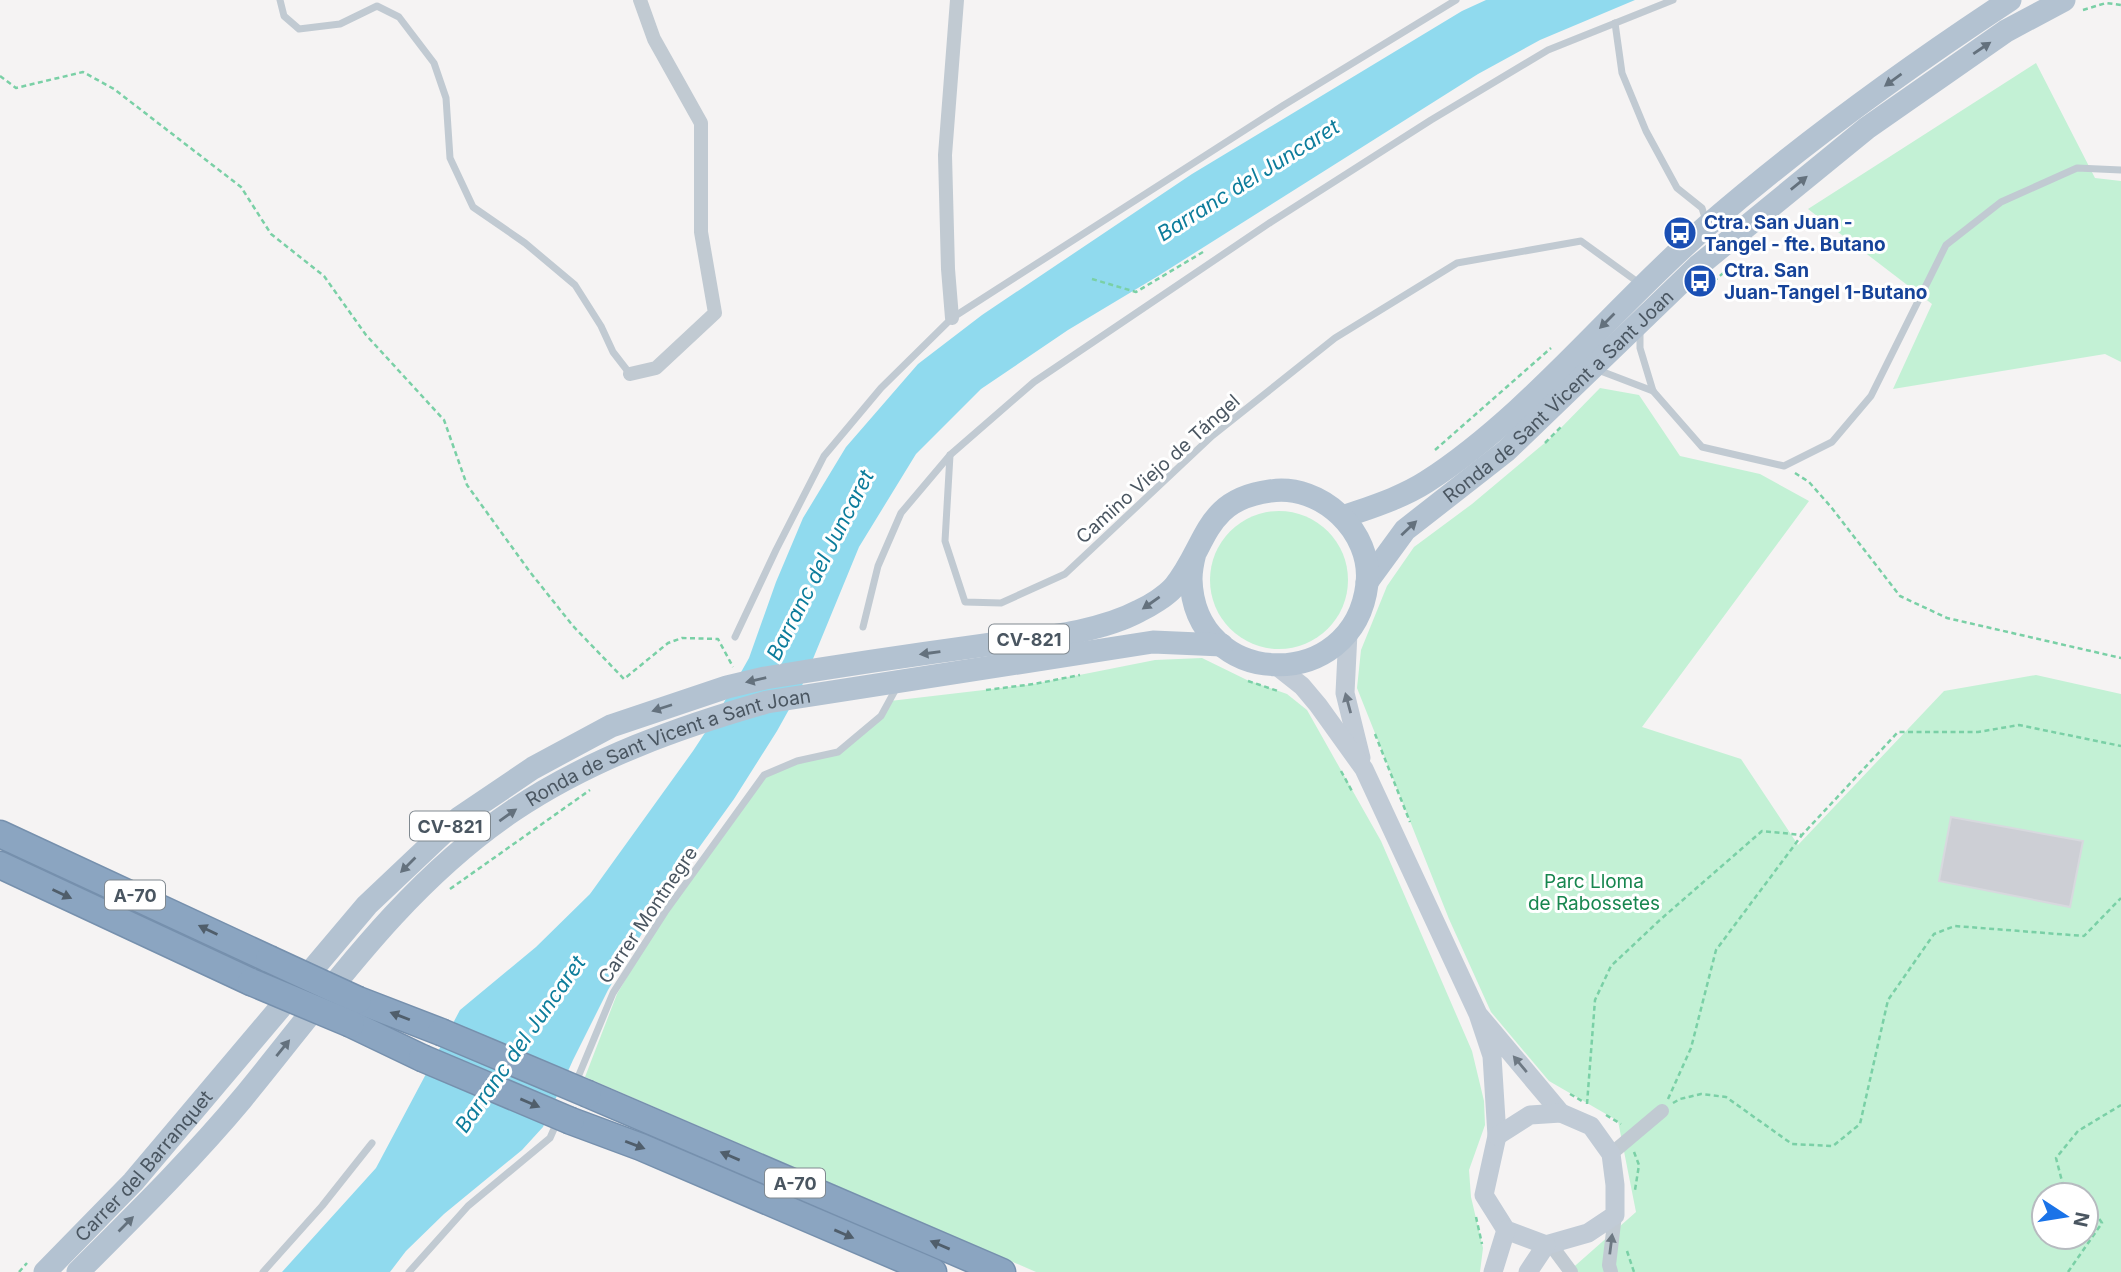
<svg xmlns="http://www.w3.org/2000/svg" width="2121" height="1272" font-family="Inter,sans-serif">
	<rect width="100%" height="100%" fill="#f5f3f3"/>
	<g fill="#c3f1d5" fill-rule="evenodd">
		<polygon points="2036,63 2095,178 2121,181 2121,362 2105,354 1893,389 1932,304 1808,209"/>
		<path d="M1600,388L1639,395L1680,456L1760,474L1809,501L1642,727L1741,759L1798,845L1944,691L2036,675L2121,694V1272H1568L1636,1212L1618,1121L1549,1081L1491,1012L1449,919L1357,688L1361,650L1387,586L1414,547L1472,504L1553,436ZM2044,1195H2086V1237H2044Z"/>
		<circle cx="1279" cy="580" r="69"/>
		<polygon points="1202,658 1247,680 1287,694 1307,710 1381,841 1472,1051 1484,1101 1485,1125 1469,1170 1471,1197 1483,1248 1480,1272 1036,1272 585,1077 617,994 665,912 764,775 797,761 838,752 881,716 890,701 1034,684 1155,660"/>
	</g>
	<polygon fill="#90daee" points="1486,0 1635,0 1540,40 1478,74 1158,276 1068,330 981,389 916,454 859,547 801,688 777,731 734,799 667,892 608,990 573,1060 543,1127 522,1150 444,1214 406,1251 390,1272 282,1272 376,1168 460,1010 536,947 590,894 693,751 718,713 749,658 776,582 803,518 846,447 918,364 982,315 1192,174 1462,11"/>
	<polygon fill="#cdcfd5" stroke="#d7d9de" stroke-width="2" points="1951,817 2083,841 2070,907 1939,881"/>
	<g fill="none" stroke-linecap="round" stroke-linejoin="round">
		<defs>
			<g id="highway">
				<polyline points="0,834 269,959"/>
				<polyline points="0,865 251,982"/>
				<polyline points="358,1000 441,1032"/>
				<polyline points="351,1024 422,1058"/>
				<polyline points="588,1094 1002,1272"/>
				<polyline points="571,1121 641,1147 933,1272"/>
			</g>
		</defs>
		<use href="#highway" stroke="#7690ad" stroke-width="29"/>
		<g stroke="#7ad0a6" stroke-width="2.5" stroke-dasharray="5 3.5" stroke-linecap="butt">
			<polyline points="2083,10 2106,3 2121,5"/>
			<polyline points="0,76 16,88 83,72 114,89 241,187 271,234 324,276 366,335 444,420 467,485 530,572 573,626 624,679 668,643 682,638 718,639 733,667"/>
			<polyline points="1092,279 1136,292 1203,252"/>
			<polyline points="1707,287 1736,262"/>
			<polyline points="1545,443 1563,425"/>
			<polyline points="1435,450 1551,348"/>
			<polyline points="1795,473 1809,482 1831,507 1900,596 1947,618 2121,658"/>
			<polyline points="1248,681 1278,691"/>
			<polyline points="986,690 1034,684 1080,675"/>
			<polyline points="1375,734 1410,822"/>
			<polyline points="1341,771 1353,793"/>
			<polyline points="450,889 590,790"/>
			<polyline points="1570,1094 1582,1101"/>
			<polyline points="1668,1099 1691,1048 1716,950 1802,835"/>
			<polyline points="1673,1103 1680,1099 1701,1094 1726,1097 1792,1144 1833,1146 1860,1124 1888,1000 1934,934 1955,926 2084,936 2121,898"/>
			<polyline points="1587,1104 1595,1000 1611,966 1661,919 1762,831 1802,835 1898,732 1978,732 2019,725 2121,746"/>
			<polyline points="1606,1115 1621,1124"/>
			<polyline points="1634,1152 1639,1165 1635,1190"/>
			<polyline points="2079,1195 2063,1185 2056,1158 2078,1131 2121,1105"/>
			<polyline points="1476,1217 1482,1244"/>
			<polyline points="1627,1251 1634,1272"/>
			<polyline points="19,1272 27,1263"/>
			<polyline points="2068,1272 2102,1223 2086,1199"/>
		</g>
		<g stroke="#c1cad2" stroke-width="7">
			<polyline points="280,0 284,16 299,29 340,24 377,6 399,17 434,63 446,98 450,158 473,207 525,243 575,285 601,326 613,352 630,374"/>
			<polyline points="1615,23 1622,73 1646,131 1677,188 1702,208 1706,221"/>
			<polyline points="1640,329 1640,348 1653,391 1702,447 1784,466 1832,442 1871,396 1946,245 2001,202 2077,168 2121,170"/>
			<polyline points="1598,370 1653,391"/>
			<polyline points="950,455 945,541 965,602 1001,603 1065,574 1212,436 1335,338 1457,263 1581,241 1639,283"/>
			<polyline points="863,627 878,566 901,513 950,455 1034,382 1271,222 1431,120 1548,50 1673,0"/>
			<polyline points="735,637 776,550 824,456 881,388 952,318 1284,105 1456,0"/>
			<polyline points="576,1082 613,993 665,912 764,775 797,761 838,752 881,716 898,685"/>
			<polyline points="263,1272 322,1206 372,1143"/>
			<polyline points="409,1272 468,1206 550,1138 557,1122"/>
		</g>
		<g stroke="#c1cad2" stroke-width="14">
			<polyline points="952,318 948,269 945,155 957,0"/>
			<polyline points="630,374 656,368 715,313 701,232 701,123 654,39 640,0"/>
			<polyline points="1611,1154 1662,1111"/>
			<polyline points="1551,1245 1571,1272"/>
			<polyline points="1611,1272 1609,1265 1615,1215"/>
		</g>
		<g stroke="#c1cbd6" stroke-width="19">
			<polyline points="1348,633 1345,693 1361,758"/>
			<polyline points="1278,667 1302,686 1318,705 1364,769 1478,1014 1492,1056 1497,1136 1484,1195 1506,1230 1546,1245 1588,1233 1615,1215 1615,1185 1611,1154 1591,1126 1561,1113 1478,1014"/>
			<polyline points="1497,1136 1530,1115 1561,1113"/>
			<polyline points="1493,1272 1506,1230"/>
			<polyline points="1528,1272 1546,1245"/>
		</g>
		<g stroke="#b3c2d1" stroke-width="23">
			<path d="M1343,517C1371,507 1401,498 1426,482C1530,415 1614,306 1708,225C1803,143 1905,69 2010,0"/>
			<path id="s1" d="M1367,582L1405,530L1506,451L1698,266L1867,128L2006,31L2064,0"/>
			<path id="s2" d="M45,1272L133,1182L367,905L459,818L533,768L611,726L727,687L765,678C838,666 912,655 985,645C1033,638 1096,634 1139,611C1150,606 1166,596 1174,587C1208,545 1203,500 1270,491C1321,483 1373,532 1367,584C1354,695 1194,690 1191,579C1191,571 1193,561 1195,553"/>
			<path id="s3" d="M78,1272C134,1216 191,1160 242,1099C326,997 402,885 514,810C590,759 679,727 767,702L1153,642L1222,645"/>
		</g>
		<use href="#highway" stroke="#8ba5c1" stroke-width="26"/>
		<defs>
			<g id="highway-bridge">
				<polyline points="269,959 358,1000"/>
				<polyline points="251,982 351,1024"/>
				<polyline points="441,1032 588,1094"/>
				<polyline points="422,1058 571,1121"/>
			</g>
		</defs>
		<use href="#highway-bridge" stroke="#7690ad" stroke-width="29" stroke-linecap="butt"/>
		<use href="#highway-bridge" stroke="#8ba5c1" stroke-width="26"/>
	</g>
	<defs><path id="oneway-solid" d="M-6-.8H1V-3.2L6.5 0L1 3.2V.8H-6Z" transform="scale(1.75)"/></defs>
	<g fill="#64717d">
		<use href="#oneway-solid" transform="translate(1982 48) rotate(-34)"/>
		<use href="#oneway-solid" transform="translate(1893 80) rotate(144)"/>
		<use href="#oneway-solid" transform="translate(1799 183) rotate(-39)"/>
		<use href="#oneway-solid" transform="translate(1607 321) rotate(135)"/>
		<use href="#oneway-solid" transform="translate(1409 528) rotate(-43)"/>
		<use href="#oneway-solid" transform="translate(1151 603) rotate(145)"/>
		<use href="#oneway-solid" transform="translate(930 653) rotate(172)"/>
		<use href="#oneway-solid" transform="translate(756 680) rotate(167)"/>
		<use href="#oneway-solid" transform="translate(662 708) rotate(162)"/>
		<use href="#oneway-solid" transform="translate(508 815) rotate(-35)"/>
		<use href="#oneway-solid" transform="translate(408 865) rotate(135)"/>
		<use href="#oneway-solid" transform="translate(283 1048) rotate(-51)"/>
		<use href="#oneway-solid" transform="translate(126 1224) rotate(-45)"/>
	</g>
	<g fill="#6e7984">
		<use href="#oneway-solid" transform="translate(1348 703) rotate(-105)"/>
		<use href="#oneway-solid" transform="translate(1520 1064) rotate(-130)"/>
	</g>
	<g fill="#505e6b">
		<use href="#oneway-solid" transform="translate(62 894) rotate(25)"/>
		<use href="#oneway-solid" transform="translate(208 930) rotate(-154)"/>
		<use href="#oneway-solid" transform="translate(400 1016) rotate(-159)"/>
		<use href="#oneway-solid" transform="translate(530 1103) rotate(23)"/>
		<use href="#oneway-solid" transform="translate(635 1145) rotate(21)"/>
		<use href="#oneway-solid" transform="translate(730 1156) rotate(-157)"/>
		<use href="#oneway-solid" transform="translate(844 1234) rotate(23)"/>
		<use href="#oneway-solid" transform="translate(940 1245) rotate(-157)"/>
	</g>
	<use fill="#6e7983" href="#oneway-solid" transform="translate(1611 1244) rotate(-83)"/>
	<defs>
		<symbol id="bus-disc" viewBox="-11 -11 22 22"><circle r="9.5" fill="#1a4fb4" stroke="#fff"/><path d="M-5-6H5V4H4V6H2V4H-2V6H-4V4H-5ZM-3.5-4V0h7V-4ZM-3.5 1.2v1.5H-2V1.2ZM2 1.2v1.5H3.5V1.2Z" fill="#fff"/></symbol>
	</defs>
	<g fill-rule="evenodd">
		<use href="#bus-disc" x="1661" y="214" width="38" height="38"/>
		<use href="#bus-disc" x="1681" y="262" width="38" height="38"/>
	</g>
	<g text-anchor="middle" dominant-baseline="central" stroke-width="6" stroke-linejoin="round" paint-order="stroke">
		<g fill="#fff" stroke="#808990" stroke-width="2">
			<rect x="989" y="624.5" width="80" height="29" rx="5"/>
			<rect x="410" y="811.5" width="80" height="29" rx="5"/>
			<rect x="105" y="880.5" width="60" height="29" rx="5"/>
			<rect x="765" y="1168.5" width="60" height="29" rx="5"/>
		</g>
		<g font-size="18" font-weight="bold" fill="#4a5661">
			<text x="1029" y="639">CV-821</text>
			<text x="450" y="826">CV-821</text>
			<text x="135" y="895">A-70</text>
			<text x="795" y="1183">A-70</text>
		</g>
		<g font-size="19" font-weight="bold" fill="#164399" stroke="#fff" text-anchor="start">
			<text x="1704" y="222">Ctra. San Juan -<tspan x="1704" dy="22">Tangel - fte. Butano</tspan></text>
			<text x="1724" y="270">Ctra. San<tspan x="1724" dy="22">Juan-Tangel 1-Butano</tspan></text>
		</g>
		<g font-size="19" fill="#4a5661" stroke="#fff">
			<text stroke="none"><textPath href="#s1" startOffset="268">Ronda de Sant Vicent a Sant Joan</textPath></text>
			<text transform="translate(1158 469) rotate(-42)">Camino Viejo de Tángel</text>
			<text stroke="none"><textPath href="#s3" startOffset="805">Ronda de Sant Vicent a Sant Joan</textPath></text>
			<text transform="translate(648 915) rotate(-56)">Carrer Montnegre</text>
			<text stroke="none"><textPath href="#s2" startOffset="145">Carrer del Barranquet</textPath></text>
		</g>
		<g font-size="19" fill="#17864f" stroke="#fff">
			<text x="1594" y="881">Parc Lloma<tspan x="1594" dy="22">de Rabossetes</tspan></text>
		</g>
		<g font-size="21" font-style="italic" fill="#0c7c9b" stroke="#fff">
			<text transform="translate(1248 180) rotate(-32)">Barranc del Juncaret</text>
			<text transform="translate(820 565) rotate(-63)">Barranc del Juncaret</text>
			<text transform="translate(520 1044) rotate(-55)">Barranc del Juncaret</text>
		</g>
	</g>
	<g transform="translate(2065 1216) rotate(102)"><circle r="33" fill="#ffffff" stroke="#b7bbc0" stroke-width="2"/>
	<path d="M0-5L12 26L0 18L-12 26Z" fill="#1a73e8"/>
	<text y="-10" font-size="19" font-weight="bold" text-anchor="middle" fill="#4a5661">N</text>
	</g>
</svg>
